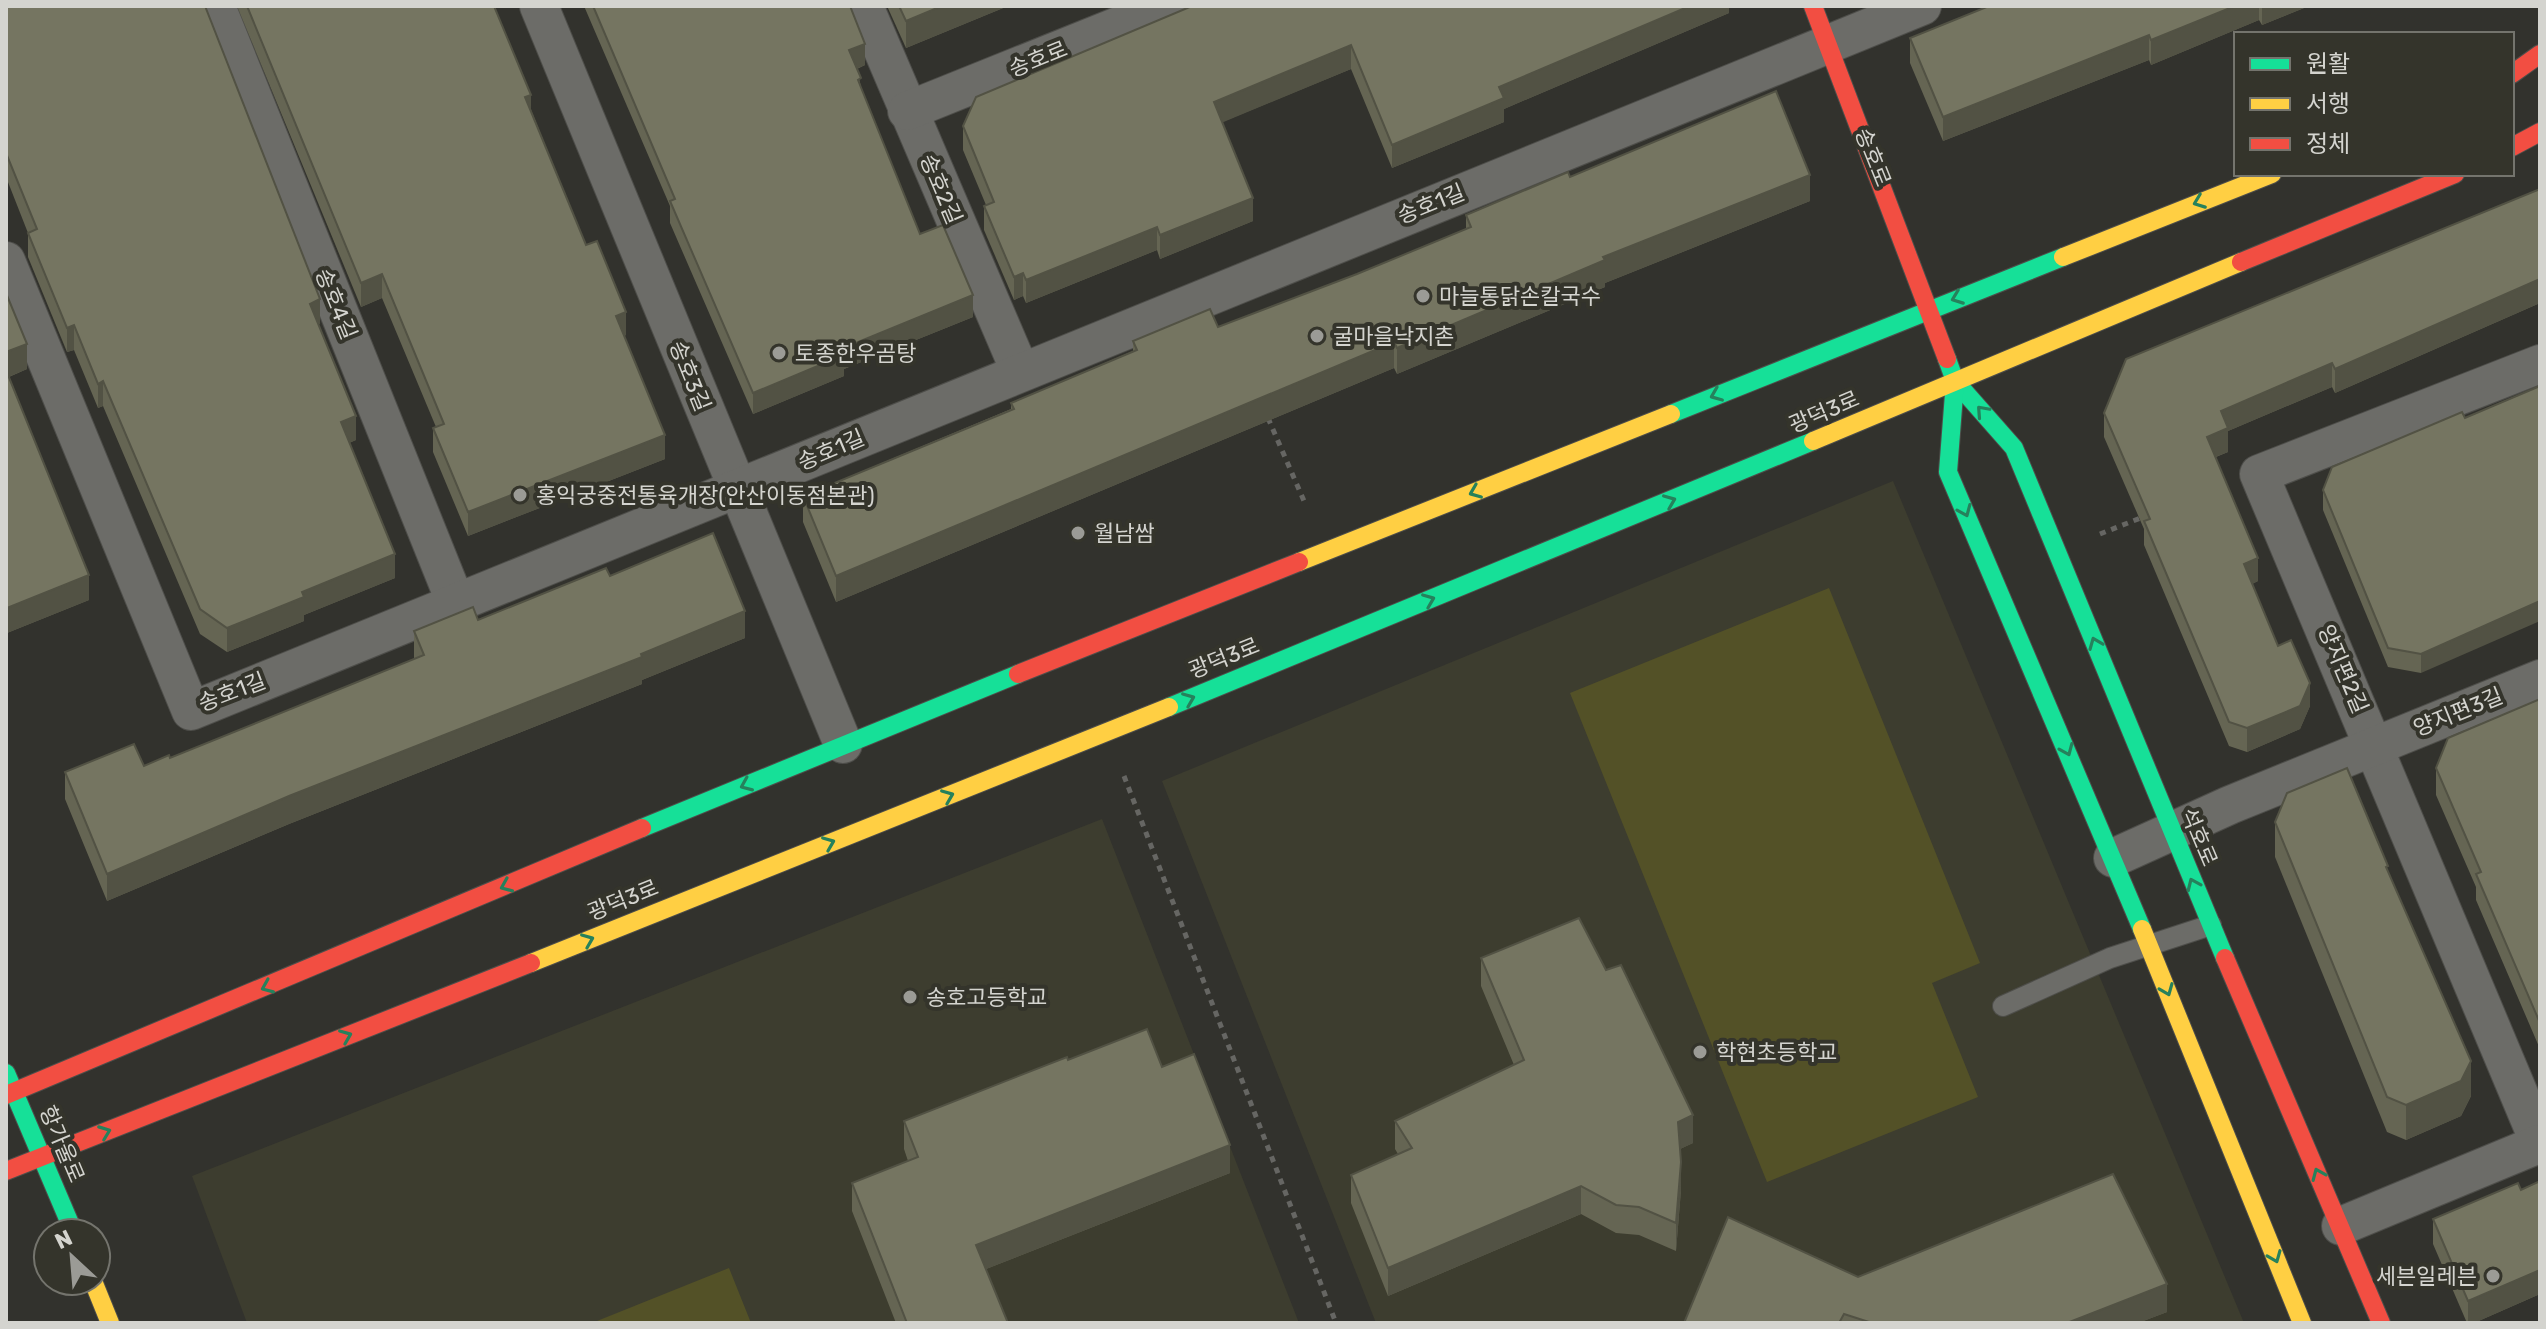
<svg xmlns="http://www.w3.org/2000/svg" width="2546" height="1329" font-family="Rubik,'Noto Sans KR',sans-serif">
	<rect width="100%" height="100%" fill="#32322d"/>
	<g fill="#3d3d2f">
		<polygon points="1893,481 2244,1323 1376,1323 1162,781"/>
		<polygon points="1102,819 1299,1323 247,1323 192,1176"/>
	</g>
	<g fill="#535127">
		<polygon points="1829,588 1980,963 1932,983 1978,1097 1767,1182 1570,693"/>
		<polygon points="729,1268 751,1323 592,1323"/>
	</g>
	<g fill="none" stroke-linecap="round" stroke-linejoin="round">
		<defs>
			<polyline id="lane" points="2003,1006 2110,958 2211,925"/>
			<g id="street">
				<polyline points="216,6 455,601"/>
				<polyline points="539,6 843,744"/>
				<polyline points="864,6 1020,371"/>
				<polyline points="907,111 1168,6"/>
				<polyline points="6,261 191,711 1922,6"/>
				<polyline points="2540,364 2259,474 2540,1144"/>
				<polyline points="2113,858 2230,805 2540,679"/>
				<polyline points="2341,1226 2539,1144"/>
			</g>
			<g id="fast">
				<polyline points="1947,359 1955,381 2014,448 2225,958"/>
				<polyline points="1955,381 1948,472 2142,929"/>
				<polyline points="1671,414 2063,257"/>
				<polyline points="1169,707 1813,441"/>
				<polyline points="642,828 1018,674"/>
				<polyline points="6,1073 74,1233"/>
			</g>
			<g id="slow">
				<polyline points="2063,257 2272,174"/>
				<polyline points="1813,441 2241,262"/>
				<polyline points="1299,562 1671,414"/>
				<polyline points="2142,929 2302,1323"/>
				<polyline points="531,963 1169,707"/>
				<polyline points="93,1281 110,1323"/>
			</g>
			<g id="jam">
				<polyline points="1813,6 1947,359"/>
				<polyline points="2512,74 2540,54"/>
				<polyline points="2512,147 2540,132"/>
				<polyline points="2241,262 2455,174"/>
				<polyline points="1018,674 1299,562"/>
				<polyline points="2225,958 2381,1323"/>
				<polyline points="6,1095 642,828"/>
				<polyline points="6,1171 531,963"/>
			</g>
		</defs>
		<use href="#lane" stroke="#4e4e4a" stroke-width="22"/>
		<use href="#street" stroke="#4e4e4a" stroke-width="40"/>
		<use href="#fast" stroke="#4e4e4a" stroke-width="20"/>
		<use href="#slow" stroke="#4e4e4a" stroke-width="20"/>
		<use href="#jam" stroke="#4e4e4a" stroke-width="20"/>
		<g stroke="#666663" stroke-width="5" stroke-dasharray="6 6" stroke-linecap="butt">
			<polyline points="1268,418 1304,501"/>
			<polyline points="2100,534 2143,517"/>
			<polyline points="1124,776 1336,1323"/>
		</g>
		<use href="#lane" stroke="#6c6c68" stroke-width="20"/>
		<use href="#street" stroke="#6c6c68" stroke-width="38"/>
		<use href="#fast" stroke="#16e098" stroke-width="18"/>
		<use href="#slow" stroke="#ffcf43" stroke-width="18"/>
		<use href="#jam" stroke="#f24e42" stroke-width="18"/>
	</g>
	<g fill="#656553">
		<polygon points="6,6 320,324 318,324 356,440 349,443 395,578 304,615 304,621 227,652 200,634 103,406 98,408 74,350 67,352 28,257 28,233 6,177"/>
		<polygon points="237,6 494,6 531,110 586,245 626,335 624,336 665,459 468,536 433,452 433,428 436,427 382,298 361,307"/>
		<polygon points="584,6 850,6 865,65 857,69 861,87 920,234 973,317 844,369 844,376 753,414 670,223 670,206"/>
		<polygon points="887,6 1008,6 906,48"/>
		<polygon points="1192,6 1729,6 1729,13 1504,109 1504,122 1392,168 1351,69 1222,122 1253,221 1160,259 1157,250 1026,303 1023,296 1014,300 984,230 984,206 986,205 963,150 963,126"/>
		<polygon points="1989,6 2309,6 2262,25 2259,20 2151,65 2149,60 1943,141 1910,63 1910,38"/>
		<polygon points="1570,177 1810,201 1605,283 1605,287 1397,374 1394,368 836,602 803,522 803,496 1011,409 1011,403 1133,351 1133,341 1218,327 1357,274 1466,229 1466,215"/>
		<polygon points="2540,189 2540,303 2335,393 2332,387 2228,431 2228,452 2216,457 2258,581 2252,584 2278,646 2310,706 2300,729 2247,752 2229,746 2144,545 2144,529 2104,437 2104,413"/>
		<polygon points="6,293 27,369 9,377 89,600 7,633 6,630"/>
		<polygon points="2465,418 2421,673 2388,667 2323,510 2323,490"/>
		<polygon points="610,576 745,638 642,680 642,684 289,824 107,901 65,799 65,772 144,766 170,758 414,659 414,631 478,620"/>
		<polygon points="2540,699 2540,1049 2476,900 2476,887 2436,795 2436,768"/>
		<polygon points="2275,822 2388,874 2471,1096 2461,1116 2406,1140 2387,1132 2275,857"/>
		<polygon points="1481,958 1693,1143 1680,1149 1681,1190 1676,1251 1639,1235 1616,1233 1581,1214 1388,1296 1351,1203 1351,1175 1398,1154 1395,1149 1395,1121 1514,1065 1481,986"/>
		<polygon points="1068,1060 1162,1067 1230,1173 986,1269 1008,1323 896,1323 852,1211 852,1183 908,1161 904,1149 904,1121"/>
		<polygon points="2540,1181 2540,1294 2474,1323 2467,1323 2433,1244 2433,1219 2521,1190"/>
		<polygon points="1858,1277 2167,1312 2138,1323 1684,1323"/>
	</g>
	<g fill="#525244">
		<polygon points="942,6 1008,6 906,48 906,21"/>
		<polygon points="1690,6 1729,6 1729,13 1504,109 1504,122 1392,168 1392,145 1499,87"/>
		<polygon points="2235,6 2259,6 2259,20 2151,65 2151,40"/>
		<polygon points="2262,6 2309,6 2262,25"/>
		<polygon points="2149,35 2149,60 1943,141 1943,117"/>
		<polygon points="865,44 865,65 849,72 849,50"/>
		<polygon points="1351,45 1351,69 1214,126 1214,102"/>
		<polygon points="531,95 531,118 525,97"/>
		<polygon points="1810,175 1810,201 1605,283 1605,287 1397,374 1397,348 1603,257"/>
		<polygon points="1253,198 1253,221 1160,259 1160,235"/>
		<polygon points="1157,227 1157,250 1026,303 1026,280"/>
		<polygon points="1023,273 1023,296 1014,300 1014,277"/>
		<polygon points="382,274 382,298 361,307 361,283"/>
		<polygon points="2540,279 2540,303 2335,393 2335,369"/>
		<polygon points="973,295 973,317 844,369 844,376 753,414 753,393 841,349"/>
		<polygon points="320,299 320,324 310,328 310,304"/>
		<polygon points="626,312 626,335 616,340 616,316"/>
		<polygon points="74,325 74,350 67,352 67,328"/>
		<polygon points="1394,342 1394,368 836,602 836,576"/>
		<polygon points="27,344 27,369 6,378 6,352"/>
		<polygon points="2332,363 2332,387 2228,431 2228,452 2207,460 2207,437 2221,411"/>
		<polygon points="103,381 103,406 98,408 98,384"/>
		<polygon points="356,416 356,440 341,446 341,422"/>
		<polygon points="665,435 665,459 468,536 468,512"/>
		<polygon points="395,554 395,578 304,615 304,621 227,652 227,628 302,592"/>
		<polygon points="2258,558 2258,581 2244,588 2244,564"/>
		<polygon points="89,575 89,600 7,633 7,608"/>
		<polygon points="2540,601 2540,621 2421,673 2421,654"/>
		<polygon points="745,611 745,638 642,680 642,684 289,824 107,901 107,874 289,796"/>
		<polygon points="2310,683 2310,706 2300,729 2247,752 2247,728"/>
		<polygon points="2471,1061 2471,1096 2461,1116 2406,1140 2406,1105"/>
		<polygon points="1693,1115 1693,1143 1678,1150 1678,1122"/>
		<polygon points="1230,1145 1230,1173 976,1273 976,1245"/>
		<polygon points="1681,1162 1681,1190 1676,1251 1676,1223"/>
		<polygon points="1581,1186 1581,1214 1388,1296 1388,1268"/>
		<polygon points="2540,1270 2540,1294 2474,1323 2468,1323 2468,1301"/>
		<polygon points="2167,1284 2167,1312 2138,1323 2067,1323"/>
	</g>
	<g fill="#757561" stroke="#525244" stroke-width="2">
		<polygon points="6,6 205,6 320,299 310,304 356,416 341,422 395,554 302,592 304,597 227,628 200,609 103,381 98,384 74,325 67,328 28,233 37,229 6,153"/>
		<polygon points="247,6 494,6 531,95 525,97 586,245 597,241 626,312 616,316 665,435 468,512 433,428 444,424 382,274 361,283"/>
		<polygon points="593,6 850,6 865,44 849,50 861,78 858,80 920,234 943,225 973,295 841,349 844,355 753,393 670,201 675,199"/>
		<polygon points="899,6 942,6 906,21"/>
		<polygon points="1192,6 1690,6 1499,87 1504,98 1392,145 1351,45 1214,102 1253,198 1160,235 1157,227 1026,280 1023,273 1014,277 984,206 994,202 963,126 976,97"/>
		<polygon points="1989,6 2235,6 2151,40 2149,35 1943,117 1910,38"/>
		<polygon points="1776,91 1810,175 1603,257 1605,260 1397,348 1394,342 836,576 803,496 1014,409 1011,403 1137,350 1133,341 1210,309 1218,327 1357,274 1471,227 1466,215 1568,172 1570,177"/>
		<polygon points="2540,189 2540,279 2335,369 2332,363 2221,411 2228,428 2207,437 2258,558 2244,564 2278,646 2291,640 2310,683 2300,706 2247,728 2229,722 2144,521 2150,519 2104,413 2126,359"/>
		<polygon points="6,293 27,344 6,352"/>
		<polygon points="6,370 89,575 7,608 6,605"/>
		<polygon points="2540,386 2540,601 2421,654 2388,648 2323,490 2332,467 2462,412 2465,418"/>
		<polygon points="713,533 745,611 641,654 642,657 289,796 107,874 65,772 134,744 144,766 169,755 170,758 424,655 414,631 473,607 478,620 606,568 610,576"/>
		<polygon points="2540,699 2540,1023 2476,874 2481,872 2436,768 2448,738"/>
		<polygon points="2347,768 2388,866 2386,867 2471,1061 2461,1081 2406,1105 2387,1097 2275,822 2287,793"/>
		<polygon points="1579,918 1606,970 1621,965 1693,1115 1678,1122 1681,1162 1676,1223 1639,1207 1616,1205 1581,1186 1388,1268 1351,1175 1412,1148 1395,1121 1524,1060 1481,958"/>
		<polygon points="1147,1029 1162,1067 1194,1054 1230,1145 976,1245 1008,1323 907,1323 852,1183 918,1157 904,1121 1067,1057 1068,1060"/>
		<polygon points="2113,1174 2167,1284 2067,1323 1872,1323 1844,1314 1839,1323 1684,1323 1728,1217 1858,1277"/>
		<polygon points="2540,1181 2540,1270 2468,1301 2433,1219 2518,1183 2521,1190"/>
	</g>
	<defs><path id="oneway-chevron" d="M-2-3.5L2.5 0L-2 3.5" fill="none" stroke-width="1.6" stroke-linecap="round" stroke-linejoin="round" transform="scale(2)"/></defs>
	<g stroke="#26815c">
		<use href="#oneway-chevron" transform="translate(2199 202) rotate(159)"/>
		<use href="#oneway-chevron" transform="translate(1957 298) rotate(159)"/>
		<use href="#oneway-chevron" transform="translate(1716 395) rotate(158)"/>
		<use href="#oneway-chevron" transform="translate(1982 411) rotate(-132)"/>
		<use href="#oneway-chevron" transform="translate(1475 492) rotate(158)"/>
		<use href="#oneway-chevron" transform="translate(1670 501) rotate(-22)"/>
		<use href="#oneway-chevron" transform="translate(1965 511) rotate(67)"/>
		<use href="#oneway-chevron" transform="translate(1429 600) rotate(-22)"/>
		<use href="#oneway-chevron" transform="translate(2095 643) rotate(-112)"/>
		<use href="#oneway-chevron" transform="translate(1189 699) rotate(-22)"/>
		<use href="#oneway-chevron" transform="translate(2067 750) rotate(67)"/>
		<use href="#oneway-chevron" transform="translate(746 785) rotate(157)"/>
		<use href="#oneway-chevron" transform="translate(948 796) rotate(-22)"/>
		<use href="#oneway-chevron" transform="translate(829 843) rotate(-22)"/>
		<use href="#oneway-chevron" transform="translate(2193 884) rotate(-114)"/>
		<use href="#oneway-chevron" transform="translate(506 886) rotate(157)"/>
		<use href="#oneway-chevron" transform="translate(588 940) rotate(-22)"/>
		<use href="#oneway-chevron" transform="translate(267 987) rotate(157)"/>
		<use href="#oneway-chevron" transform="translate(2167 990) rotate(68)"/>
		<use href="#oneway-chevron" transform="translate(346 1036) rotate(-22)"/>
		<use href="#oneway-chevron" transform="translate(105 1132) rotate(-21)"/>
		<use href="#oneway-chevron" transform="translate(2318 1174) rotate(-113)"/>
		<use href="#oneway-chevron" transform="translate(2275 1257) rotate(68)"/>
	</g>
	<g fill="#9b9b96" stroke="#34342b" stroke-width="3">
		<circle cx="1423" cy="296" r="8"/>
		<circle cx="1317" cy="336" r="8"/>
		<circle cx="779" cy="353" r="8"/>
		<circle cx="520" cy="495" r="8"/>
		<circle cx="1078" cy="533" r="8"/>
		<circle cx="910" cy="997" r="8"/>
		<circle cx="1700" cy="1052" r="8"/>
		<circle cx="2493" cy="1276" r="8"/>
	</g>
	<g text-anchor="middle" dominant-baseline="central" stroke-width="8" stroke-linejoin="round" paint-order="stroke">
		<g font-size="22" fill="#d4d4cf" stroke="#34342b">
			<text transform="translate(1038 59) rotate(-22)">송호로</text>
			<text transform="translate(1873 157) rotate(68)">송호로</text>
			<text transform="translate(941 189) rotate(67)">송호2길</text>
			<text transform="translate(1431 204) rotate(-22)">송호1길</text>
			<text transform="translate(336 304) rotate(68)">송호4길</text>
			<text transform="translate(690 376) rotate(68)">송호3길</text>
			<text transform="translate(1824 412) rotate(-23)">광덕3로</text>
			<text transform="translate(831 450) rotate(-23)">송호1길</text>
			<text transform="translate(1224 658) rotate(-22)">광덕3로</text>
			<text transform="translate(2343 669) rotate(67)">양지편2길</text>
			<text transform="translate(232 692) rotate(-21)">송호1길</text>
			<text transform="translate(2458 712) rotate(-22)">양지편3길</text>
			<text transform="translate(2199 837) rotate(67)">석호로</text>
			<text transform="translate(623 900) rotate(-22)">광덕3로</text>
			<text transform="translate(62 1144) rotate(67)">항가울로</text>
		</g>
		<g font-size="22" fill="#d4d4cf" stroke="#34342b" text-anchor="start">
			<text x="1439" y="296">마늘통닭손칼국수</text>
			<text x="1333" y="336">굴마을낙지촌</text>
			<text x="795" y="353">토종한우곰탕</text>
			<text x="536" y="495">홍익궁중전통육개장(안산이동점본관)</text>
			<text x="1094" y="533">월남쌈</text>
			<text x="926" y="997">송호고등학교</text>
			<text x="1716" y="1052">학현초등학교</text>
			<text x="2477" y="1276" text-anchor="end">세븐일레븐</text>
		</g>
	</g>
	<rect width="2546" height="1329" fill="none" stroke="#d4d4cf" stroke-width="16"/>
	<rect x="2234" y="32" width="280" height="144" fill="#34342b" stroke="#74746d" stroke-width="2"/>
	<rect x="2250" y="58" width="40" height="12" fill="#16e098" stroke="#74746d" stroke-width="2"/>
	<text x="2306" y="72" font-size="24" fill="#d4d4cf">원활</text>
	<rect x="2250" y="98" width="40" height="12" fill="#ffcf43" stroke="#74746d" stroke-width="2"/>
	<text x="2306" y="112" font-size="24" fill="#d4d4cf">서행</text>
	<rect x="2250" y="138" width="40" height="12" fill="#f24e42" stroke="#74746d" stroke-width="2"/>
	<text x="2306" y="152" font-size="24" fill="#d4d4cf">정체</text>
	<g transform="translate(72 1257) rotate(334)"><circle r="38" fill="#34342b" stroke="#74746d" stroke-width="2"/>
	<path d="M0-6L14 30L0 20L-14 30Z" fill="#9b9b96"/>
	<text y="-12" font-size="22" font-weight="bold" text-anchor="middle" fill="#d4d4cf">N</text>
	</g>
</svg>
